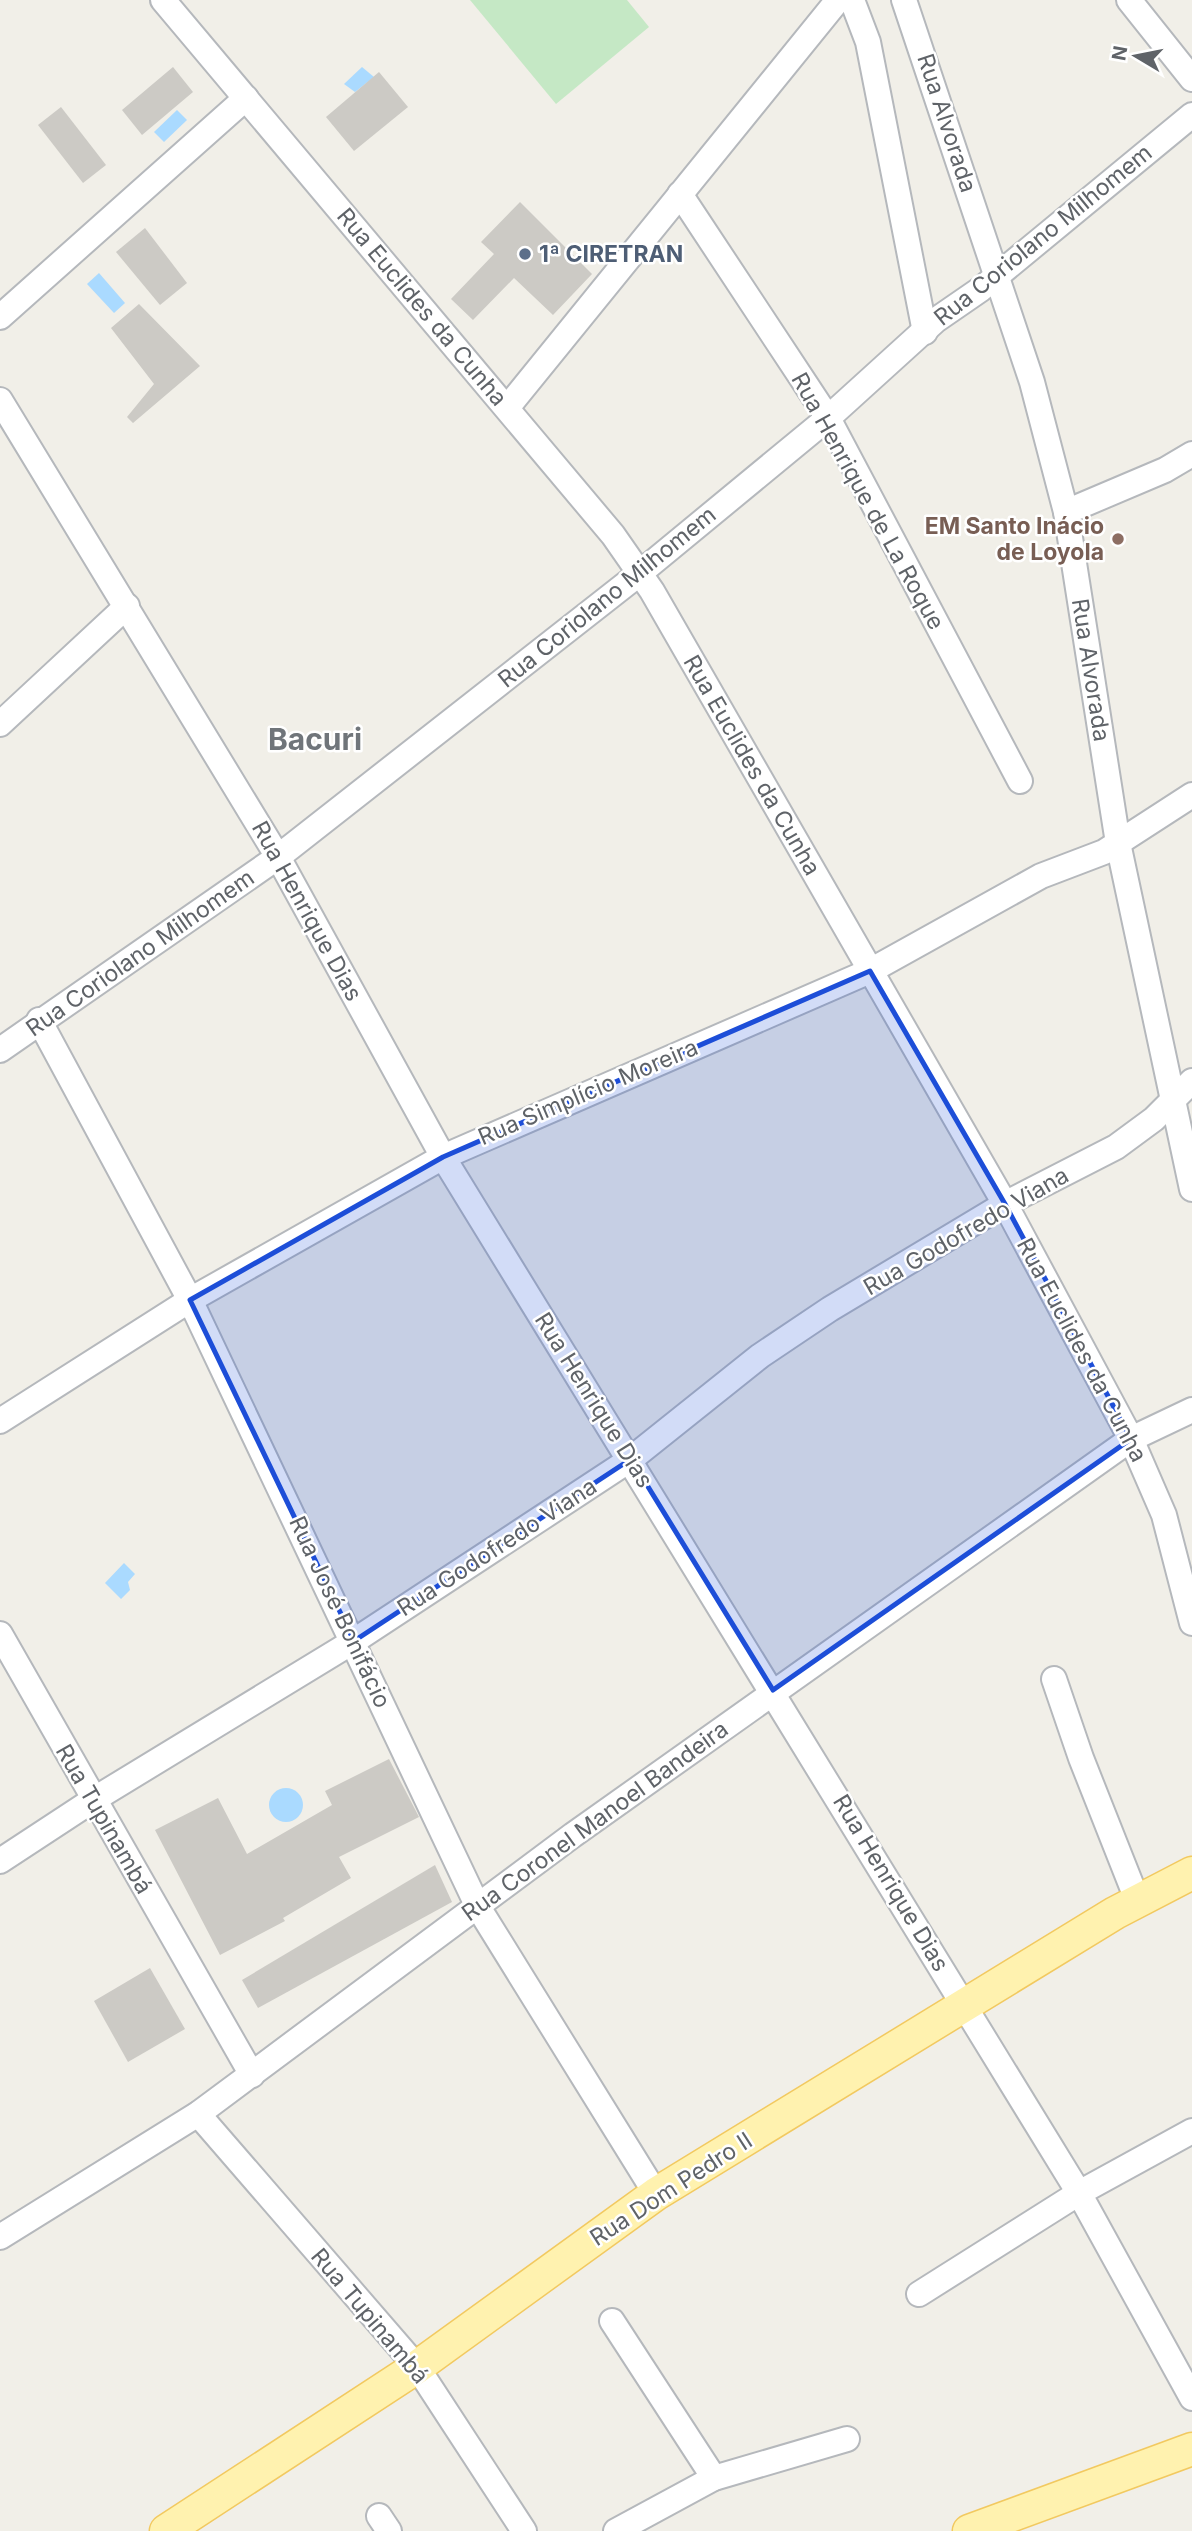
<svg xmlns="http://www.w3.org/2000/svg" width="1192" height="2531" font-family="Inter,sans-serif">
	<rect width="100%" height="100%" fill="#f1efe8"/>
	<polygon fill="#c5e8c5" points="470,0 627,0 649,27 556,104"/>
	<g fill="#aadaff">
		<polygon points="362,67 374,77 355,92 344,84"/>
		<polygon points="177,110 187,120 164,142 154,132"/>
		<polygon points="99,273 125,303 114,313 87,284"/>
		<polygon points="124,1563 135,1574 128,1582 130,1590 121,1599 105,1583"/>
		<circle cx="286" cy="1805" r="17"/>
	</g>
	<g fill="#cccac5">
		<polygon points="173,67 193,92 142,135 122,110"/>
		<polygon points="379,72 408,107 354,151 326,117"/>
		<polygon points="61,107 106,165 83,183 38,125"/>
		<polygon points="520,202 592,274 553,315 514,278 473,320 451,299 494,254 481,242"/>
		<polygon points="145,228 187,283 160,305 116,252"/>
		<polygon points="139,304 200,366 133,423 127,417 154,384 111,328"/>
		<polygon points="389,1759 419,1817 339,1857 351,1878 283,1918 285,1921 220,1955 155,1830 218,1798 247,1854 332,1805 325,1791"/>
		<polygon points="435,1865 452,1902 258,2008 242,1980"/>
		<polygon points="150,1968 185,2029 128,2062 94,2001"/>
	</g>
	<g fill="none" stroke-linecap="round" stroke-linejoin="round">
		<defs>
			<g id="minor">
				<polyline points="163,0 613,535 652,591 1005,1204 1131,1439 1164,1515 1192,1623"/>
				<polyline points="852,0 868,42 925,332"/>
				<polyline points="904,0 1032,382 1066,512 1118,843 1192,1189"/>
				<polyline points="1129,0 1192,79"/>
				<polyline points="680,194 828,418 1020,781"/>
				<polyline points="0,317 246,98"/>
				<polyline points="0,400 278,857 443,1157 1079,2193 1192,2398"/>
				<polyline points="507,408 838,0"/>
				<polyline points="1066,512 1165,470 1192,454"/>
				<polyline points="0,724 127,606"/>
				<polyline points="39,1020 190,1300 478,1907 656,2194"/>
				<polyline points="0,1050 278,857 640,573 828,418 936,320 981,289 1192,115"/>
				<polyline points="0,1421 190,1300 443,1157 870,971 1041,876 1104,852 1192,795"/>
				<polyline points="0,1634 252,2075"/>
				<polyline points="1054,1679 1081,1758 1138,1902"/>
				<polyline points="0,1861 93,1800 354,1641 631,1459 760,1356 830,1309 1005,1204 1116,1147 1154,1119 1192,1081"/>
				<polyline points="198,2114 417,2367 524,2531"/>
				<polyline points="0,2237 198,2114 573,1835 1131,1439 1192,1410"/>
				<polyline points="919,2294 1079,2193 1192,2131"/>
				<polyline points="612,2321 714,2478"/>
				<polyline points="379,2516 389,2531"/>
				<polyline points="616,2531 714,2478 847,2439"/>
			</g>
			<g id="major">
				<polyline points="166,2531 417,2367 656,2194 1115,1913 1192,1873"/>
				<polyline points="969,2531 1192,2449"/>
			</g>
		</defs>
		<use href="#minor" stroke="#b5b8bc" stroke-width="28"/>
		<use href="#major" stroke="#f2c960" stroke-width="35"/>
		<use href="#minor" stroke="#fff" stroke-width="24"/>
		<use href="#major" stroke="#fff2af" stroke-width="32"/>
	</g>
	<path fill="#1d4ed8" fill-opacity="0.2" stroke="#1d4ed8" stroke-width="5" stroke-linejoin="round" d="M870,971L1005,1204L1131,1439L773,1690L631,1459L354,1641L190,1300L443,1157Z"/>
	<circle fill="#5c6f8a" stroke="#fff" stroke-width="2.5" cx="525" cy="254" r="7"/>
	<circle fill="#8d6e63" stroke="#fff" stroke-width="2.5" cx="1118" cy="539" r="7"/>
	<g text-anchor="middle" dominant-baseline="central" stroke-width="5" stroke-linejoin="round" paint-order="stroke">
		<g font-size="23" fill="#5f6368" stroke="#fff">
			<text transform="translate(947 123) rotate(72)">Rua Alvorada</text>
			<text transform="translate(1043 235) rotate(-39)">Rua Coriolano Milhomem</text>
			<text transform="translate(422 307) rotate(50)">Rua Euclides da Cunha</text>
			<text transform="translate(868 501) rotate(61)">Rua Henrique de La Roque</text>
			<text transform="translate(607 597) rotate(-39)">Rua Coriolano Milhomem</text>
			<text transform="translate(1091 670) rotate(81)">Rua Alvorada</text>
			<text transform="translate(752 765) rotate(60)">Rua Euclides da Cunha</text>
			<text transform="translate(307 911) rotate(61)">Rua Henrique Dias</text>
			<text transform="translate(140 953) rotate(-35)">Rua Coriolano Milhomem</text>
			<text transform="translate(588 1092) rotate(-23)">Rua Simplício Moreira</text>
			<text transform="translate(966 1231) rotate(-30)">Rua Godofredo Viana</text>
			<text transform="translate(1082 1350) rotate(62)">Rua Euclides da Cunha</text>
			<text transform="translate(594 1400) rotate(58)">Rua Henrique Dias</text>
			<text transform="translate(497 1547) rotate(-33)">Rua Godofredo Viana</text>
			<text transform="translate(340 1612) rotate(65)">Rua José Bonifácio</text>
			<text transform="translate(104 1819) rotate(60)">Rua Tupinambá</text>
			<text transform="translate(595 1821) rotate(-36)">Rua Coronel Manoel Bandeira</text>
			<text transform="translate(891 1883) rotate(59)">Rua Henrique Dias</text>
			<text transform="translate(671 2189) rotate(-33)">Rua Dom Pedro II</text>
			<text transform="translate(370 2316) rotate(50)">Rua Tupinambá</text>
		</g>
		<g font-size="23" font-weight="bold" fill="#4e5e75" stroke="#fff" text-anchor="start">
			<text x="539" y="254">1ª CIRETRAN</text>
		</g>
		<g font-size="23" font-weight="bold" fill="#785e54" stroke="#fff" text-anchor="end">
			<text x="1104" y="526">EM Santo Inácio<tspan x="1104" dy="26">de Loyola</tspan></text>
		</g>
		<g font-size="30" font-weight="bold" fill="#70757a" stroke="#fff">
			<text x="315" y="739">Bacuri</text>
		</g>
	</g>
	<g transform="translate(1136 56) rotate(280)" stroke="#ffffff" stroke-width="5" paint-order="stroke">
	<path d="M0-5L12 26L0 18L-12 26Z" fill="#5f6368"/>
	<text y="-10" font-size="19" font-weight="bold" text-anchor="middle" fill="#5f6368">N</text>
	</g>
</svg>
